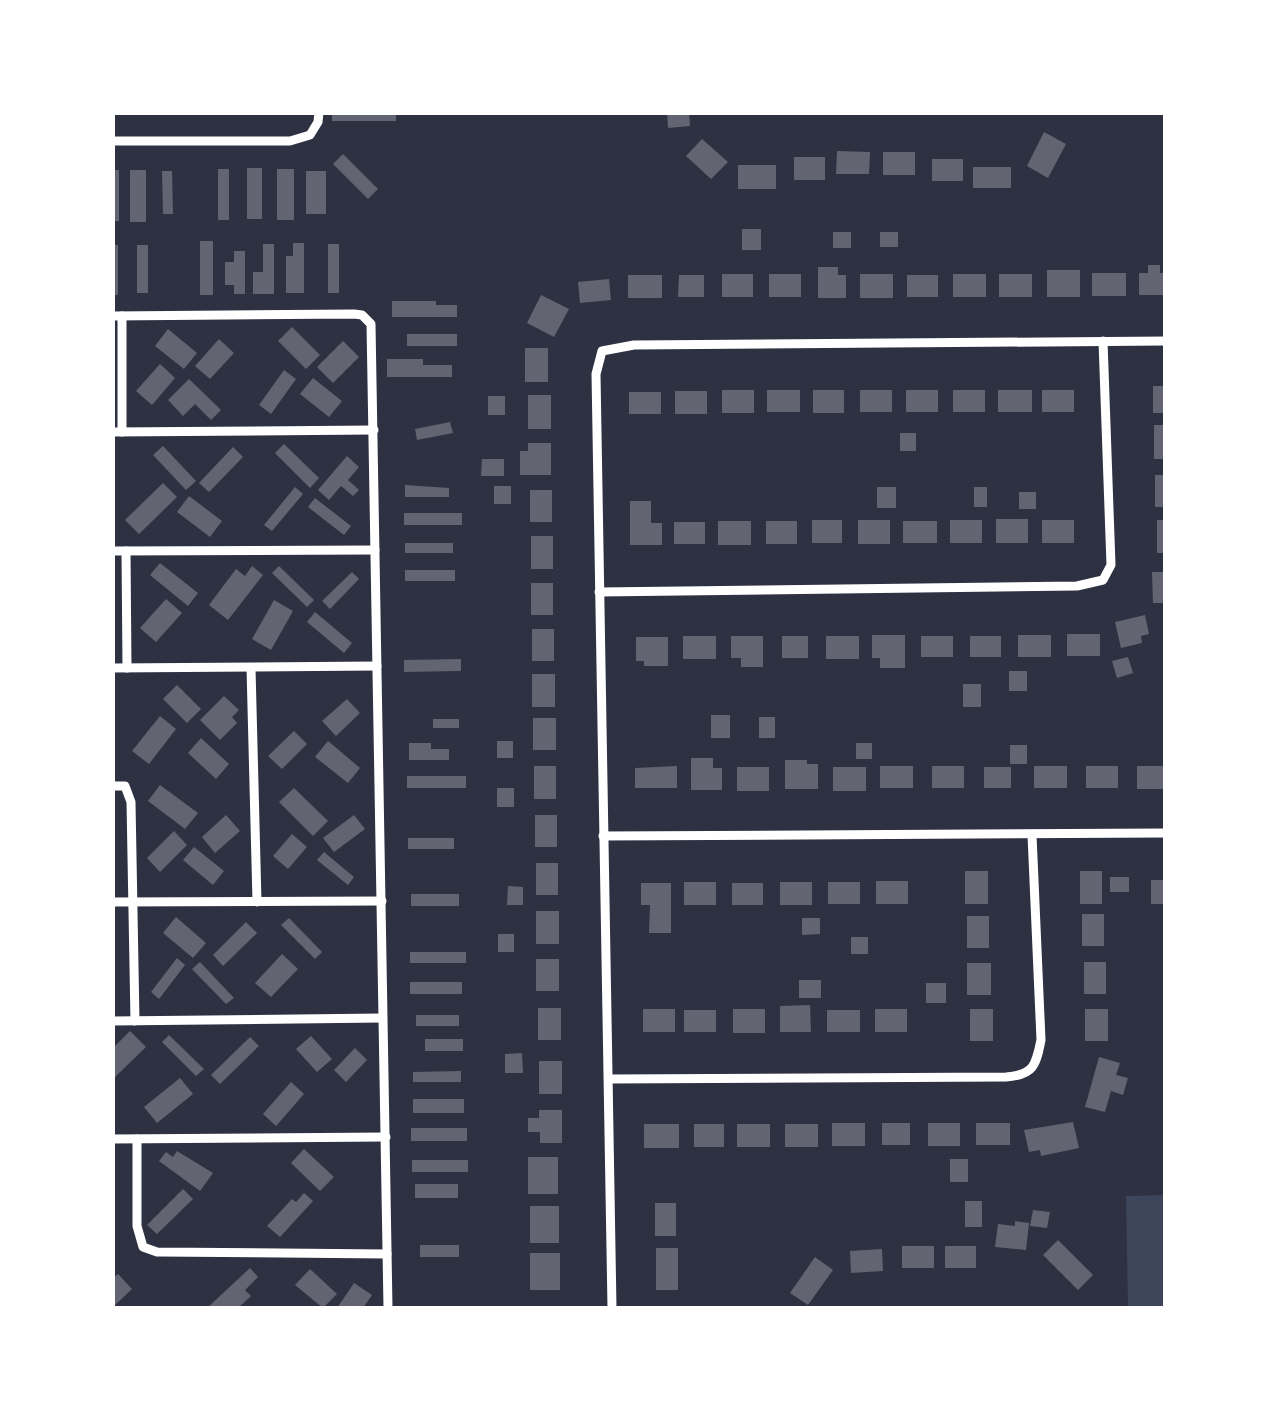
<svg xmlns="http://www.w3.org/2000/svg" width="1278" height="1421" font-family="Lato,sans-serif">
	<rect width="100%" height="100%" fill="#2d3142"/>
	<polygon fill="#3c4559" points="1165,1195 1165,1308 1128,1308 1126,1196"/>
	<g fill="#626471">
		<rect x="332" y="112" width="64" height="9"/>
		<polygon points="667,112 689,112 690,126 668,128"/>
		<polygon points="1044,132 1066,144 1048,178 1027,166"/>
		<polygon points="702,139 728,162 711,179 686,156"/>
		<polygon points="837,151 870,152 869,174 836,174"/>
		<rect x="883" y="152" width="32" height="23"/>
		<polygon points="343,154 378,189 368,199 333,164"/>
		<rect x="794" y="157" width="31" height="23"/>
		<rect x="932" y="159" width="31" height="22"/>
		<rect x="738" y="165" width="38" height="24"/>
		<rect x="973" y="167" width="38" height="21"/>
		<rect x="247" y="168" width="15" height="51"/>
		<rect x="218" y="169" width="11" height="51"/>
		<rect x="277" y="169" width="17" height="51"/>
		<rect x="112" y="170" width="7" height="51"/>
		<rect x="130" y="170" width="16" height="52"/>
		<polygon points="162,171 172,171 173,214 163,214"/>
		<rect x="306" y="171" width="20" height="43"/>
		<rect x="742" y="229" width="19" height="21"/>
		<rect x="833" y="232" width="18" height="16"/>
		<rect x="880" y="232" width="18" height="15"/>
		<rect x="200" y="241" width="13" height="54"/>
		<polygon points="293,243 304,243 304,293 286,293 286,256 293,256"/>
		<polygon points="263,244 274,244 274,294 253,294 253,272 263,272"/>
		<rect x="328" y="244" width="11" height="49"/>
		<rect x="112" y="245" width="6" height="50"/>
		<rect x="137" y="245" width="11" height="48"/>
		<polygon points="234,251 245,251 245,294 234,294 234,285 225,285 225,262 234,262"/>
		<polygon points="1148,265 1160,265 1160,273 1166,273 1166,295 1139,295 1139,273 1148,273"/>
		<polygon points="818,267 838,267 838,275 846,275 846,298 818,298"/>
		<rect x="1047" y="270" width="33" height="27"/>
		<rect x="1092" y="273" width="34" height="23"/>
		<rect x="722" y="274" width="31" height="23"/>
		<rect x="769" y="274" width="32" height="23"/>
		<rect x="860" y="274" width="33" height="24"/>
		<rect x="953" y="274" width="33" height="23"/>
		<rect x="999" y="274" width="33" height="23"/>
		<rect x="628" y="275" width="34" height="23"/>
		<polygon points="679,275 704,275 704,297 678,297"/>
		<rect x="907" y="275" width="31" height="22"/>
		<polygon points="609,279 611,300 580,303 578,282"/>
		<polygon points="541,295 569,309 554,337 527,323"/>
		<polygon points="392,301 436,301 436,305 457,305 457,317 392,317"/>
		<polygon points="292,327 320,355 306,369 278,341"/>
		<polygon points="168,329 197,353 184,369 155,346"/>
		<rect x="407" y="334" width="50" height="12"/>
		<polygon points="219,339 234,353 210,379 195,366"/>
		<polygon points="343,341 359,357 333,383 317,367"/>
		<rect x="525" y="348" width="23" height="34"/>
		<polygon points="387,359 423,359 423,365 452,365 452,377 387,377"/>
		<polygon points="160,364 175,378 152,405 136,391"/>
		<polygon points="284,370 296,379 271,414 259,405"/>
		<polygon points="313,378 342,401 329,417 300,394"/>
		<polygon points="189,379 221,410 211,420 195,404 183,416 168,400"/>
		<rect x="1153" y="386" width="13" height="27"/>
		<rect x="722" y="390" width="32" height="23"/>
		<rect x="767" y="390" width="33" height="22"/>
		<rect x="813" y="390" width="31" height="23"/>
		<rect x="860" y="390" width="32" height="22"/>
		<rect x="906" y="390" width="32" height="22"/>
		<rect x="953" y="390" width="32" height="22"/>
		<rect x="998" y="390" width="34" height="22"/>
		<rect x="1042" y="390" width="32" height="22"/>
		<rect x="675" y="391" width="32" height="23"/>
		<rect x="629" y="392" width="32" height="22"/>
		<rect x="528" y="395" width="23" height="34"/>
		<rect x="488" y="396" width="17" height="19"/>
		<polygon points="450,422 453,433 417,440 415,429"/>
		<rect x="1154" y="425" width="12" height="34"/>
		<rect x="900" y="433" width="16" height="18"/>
		<polygon points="528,443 551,443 551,475 520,475 520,451 528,451"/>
		<polygon points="284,444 319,478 310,488 275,453"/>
		<polygon points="163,446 196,481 186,490 153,455"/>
		<polygon points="233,447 243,457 209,492 199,483"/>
		<polygon points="347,456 359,467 348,480 359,490 353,496 341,486 329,500 318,490"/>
		<polygon points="482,459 504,459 504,476 481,476"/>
		<rect x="1155" y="475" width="11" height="32"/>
		<polygon points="163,483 177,497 139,534 125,520"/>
		<polygon points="405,485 449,488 449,497 405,497"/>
		<rect x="494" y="486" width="17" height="18"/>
		<polygon points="295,487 303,494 272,531 264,525"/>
		<rect x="877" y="487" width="19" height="21"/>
		<rect x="974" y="487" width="13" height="20"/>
		<rect x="530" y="490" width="22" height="32"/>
		<rect x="1019" y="492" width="17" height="17"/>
		<polygon points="189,496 222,521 210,537 177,512"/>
		<polygon points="315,498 351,526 344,535 308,507"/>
		<polygon points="630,501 651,501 651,523 662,523 662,545 630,545"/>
		<rect x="404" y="513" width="58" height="12"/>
		<rect x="996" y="519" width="32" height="24"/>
		<rect x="812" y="520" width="30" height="23"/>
		<rect x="858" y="520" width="32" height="24"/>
		<rect x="950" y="520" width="32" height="23"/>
		<rect x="1042" y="520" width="32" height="23"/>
		<rect x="1157" y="520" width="9" height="33"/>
		<rect x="718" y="521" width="33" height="24"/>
		<rect x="766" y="521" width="31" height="23"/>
		<rect x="903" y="521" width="34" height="22"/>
		<rect x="674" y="522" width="31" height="22"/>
		<rect x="531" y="536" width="22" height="33"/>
		<rect x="405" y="543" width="48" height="10"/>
		<polygon points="160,563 198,593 188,606 150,575"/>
		<polygon points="252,566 263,575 228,620 209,605 236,569 245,576"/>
		<polygon points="279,566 314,600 307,607 272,573"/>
		<rect x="405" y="570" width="50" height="11"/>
		<polygon points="352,572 359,579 330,609 322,601"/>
		<polygon points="1152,572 1166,572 1166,603 1153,603"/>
		<rect x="531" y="583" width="22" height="32"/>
		<polygon points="166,599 182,613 156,642 140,628"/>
		<polygon points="274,600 293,611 271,650 252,639"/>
		<polygon points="315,612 352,643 344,653 307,622"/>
		<polygon points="1145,615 1149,634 1141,636 1142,643 1121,648 1115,622"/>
		<rect x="532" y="629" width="22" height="32"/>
		<rect x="1067" y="634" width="33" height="22"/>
		<polygon points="872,635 905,635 905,668 880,668 880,658 872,658"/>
		<rect x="1018" y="635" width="33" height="22"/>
		<rect x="683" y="636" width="33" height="23"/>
		<polygon points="731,636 763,636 763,667 741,667 741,658 731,658"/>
		<rect x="782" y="636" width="26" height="22"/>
		<rect x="826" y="636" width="33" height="23"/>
		<rect x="921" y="636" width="32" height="21"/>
		<rect x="970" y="636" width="31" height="21"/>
		<polygon points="636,637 668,637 668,666 644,666 644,661 636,661"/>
		<polygon points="1128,657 1133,673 1117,678 1112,661"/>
		<polygon points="461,659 461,671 404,672 404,660"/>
		<rect x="1009" y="671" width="18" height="20"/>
		<rect x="532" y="674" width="23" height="33"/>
		<rect x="963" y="684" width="18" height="23"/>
		<polygon points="177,685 201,709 187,723 163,699"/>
		<polygon points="224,696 239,710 232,717 237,723 220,740 200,720"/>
		<polygon points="347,699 360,713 336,736 322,721"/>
		<rect x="711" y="715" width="19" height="23"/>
		<polygon points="160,716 176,729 149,764 132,751"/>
		<rect x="759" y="717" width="16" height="21"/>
		<rect x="533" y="718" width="23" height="32"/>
		<rect x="433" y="719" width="26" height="9"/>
		<polygon points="294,731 307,744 282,769 268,756"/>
		<polygon points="201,738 229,764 216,779 188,753"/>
		<polygon points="328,741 360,768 348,783 315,757"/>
		<rect x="497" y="741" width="16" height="17"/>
		<polygon points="409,743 431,743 431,749 449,749 449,760 409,760"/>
		<rect x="856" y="743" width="16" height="16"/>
		<rect x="1010" y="745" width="17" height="19"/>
		<polygon points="691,758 713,758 713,768 722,768 722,790 691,790"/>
		<polygon points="785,760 807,760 807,764 818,764 818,789 785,789"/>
		<rect x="534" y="766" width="22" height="33"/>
		<polygon points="677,766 677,788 635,788 635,768"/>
		<rect x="880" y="766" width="33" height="22"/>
		<rect x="932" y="766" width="32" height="22"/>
		<rect x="1034" y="766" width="33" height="22"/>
		<rect x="1086" y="766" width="32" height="22"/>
		<rect x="1137" y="766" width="29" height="23"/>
		<rect x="737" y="767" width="32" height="24"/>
		<rect x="833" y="767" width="33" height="24"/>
		<rect x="984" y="767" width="27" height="21"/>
		<rect x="407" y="776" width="59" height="12"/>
		<polygon points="160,785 198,813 185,829 148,801"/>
		<polygon points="294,788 328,821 313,836 279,802"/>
		<rect x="497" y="788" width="17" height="19"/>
		<polygon points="226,815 240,831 215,853 202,837"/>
		<polygon points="354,815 365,829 334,852 323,838"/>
		<rect x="535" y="815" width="22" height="32"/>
		<polygon points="174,831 187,845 160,872 147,858"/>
		<polygon points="292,834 307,847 288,869 273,856"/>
		<rect x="408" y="838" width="46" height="11"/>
		<polygon points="194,847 224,871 213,885 183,860"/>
		<polygon points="324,852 354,877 348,885 317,860"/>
		<rect x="536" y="863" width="22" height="32"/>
		<rect x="965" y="871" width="23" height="33"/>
		<rect x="1080" y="871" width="22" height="33"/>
		<rect x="1110" y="877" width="19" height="15"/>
		<rect x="1151" y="880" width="15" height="24"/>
		<rect x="876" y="881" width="32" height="23"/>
		<rect x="684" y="882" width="32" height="23"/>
		<rect x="780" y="882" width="32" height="23"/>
		<rect x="828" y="882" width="32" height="22"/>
		<polygon points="641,883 671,883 671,933 649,933 650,905 641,905"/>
		<rect x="732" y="883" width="31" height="22"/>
		<polygon points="508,886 523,887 523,905 507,905"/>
		<rect x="411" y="894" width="48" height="12"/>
		<rect x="536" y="911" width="23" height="33"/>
		<rect x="1082" y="914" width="22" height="32"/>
		<rect x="967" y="916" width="22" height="32"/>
		<polygon points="176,917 206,943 193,958 163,933"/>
		<polygon points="289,918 322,952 315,959 281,925"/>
		<polygon points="802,918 820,918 820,934 802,935"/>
		<polygon points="246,922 257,933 223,966 213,955"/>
		<rect x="498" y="934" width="16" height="18"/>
		<rect x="851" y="937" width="17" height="17"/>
		<rect x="410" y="952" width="56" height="11"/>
		<polygon points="282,954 298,969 271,997 255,983"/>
		<polygon points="177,958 185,965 159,999 151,992"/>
		<rect x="536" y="959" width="23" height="32"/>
		<polygon points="200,962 234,998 226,1004 192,969"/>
		<rect x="1084" y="962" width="22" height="32"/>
		<rect x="967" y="963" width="24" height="32"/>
		<rect x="799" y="980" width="22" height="18"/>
		<rect x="410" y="982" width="52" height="12"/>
		<rect x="926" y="983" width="20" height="20"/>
		<polygon points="810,1005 811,1032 780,1032 780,1006"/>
		<rect x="538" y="1008" width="23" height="32"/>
		<rect x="643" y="1009" width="32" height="23"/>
		<rect x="733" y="1009" width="32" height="24"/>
		<rect x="875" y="1009" width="32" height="23"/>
		<rect x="970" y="1009" width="23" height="32"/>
		<rect x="1085" y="1009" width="23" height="32"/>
		<rect x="684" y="1010" width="32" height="22"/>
		<rect x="827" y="1010" width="33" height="22"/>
		<rect x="416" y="1015" width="43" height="11"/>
		<polygon points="130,1031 146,1047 112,1080 112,1049"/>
		<polygon points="169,1035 204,1069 196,1076 162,1042"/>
		<polygon points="311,1036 332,1059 317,1072 296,1049"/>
		<polygon points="250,1037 259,1046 220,1084 211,1075"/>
		<rect x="425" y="1039" width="38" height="12"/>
		<polygon points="355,1048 367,1060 346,1082 334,1070"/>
		<polygon points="522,1053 523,1073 505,1073 505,1054"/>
		<polygon points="1099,1057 1120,1063 1116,1075 1128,1078 1123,1095 1111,1091 1105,1112 1085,1107"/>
		<rect x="539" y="1061" width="23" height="33"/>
		<polygon points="461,1071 461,1082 413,1082 413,1072"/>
		<polygon points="180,1078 193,1094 157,1123 144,1107"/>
		<polygon points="291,1082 304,1094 276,1126 263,1114"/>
		<rect x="413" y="1099" width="51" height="14"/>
		<polygon points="539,1110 562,1110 562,1143 540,1143 540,1132 528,1132 528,1118 539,1118"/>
		<polygon points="1073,1122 1079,1148 1041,1156 1040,1150 1029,1152 1024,1130"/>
		<rect x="832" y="1123" width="33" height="23"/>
		<rect x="882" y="1123" width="28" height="22"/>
		<rect x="928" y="1123" width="32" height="23"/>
		<rect x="976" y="1123" width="34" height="22"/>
		<rect x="644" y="1124" width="35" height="24"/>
		<rect x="694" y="1124" width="30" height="23"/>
		<rect x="737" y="1124" width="33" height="23"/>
		<rect x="785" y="1124" width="33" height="23"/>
		<rect x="411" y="1128" width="56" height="13"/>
		<polygon points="304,1149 334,1177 320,1191 291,1163"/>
		<polygon points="177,1151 213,1173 200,1191 159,1161 166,1152 173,1157"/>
		<rect x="528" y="1157" width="30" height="37"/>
		<rect x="950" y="1159" width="18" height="23"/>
		<rect x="412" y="1160" width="56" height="12"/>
		<rect x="415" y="1184" width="43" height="14"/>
		<polygon points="183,1189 193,1199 157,1234 147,1225"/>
		<polygon points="304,1193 313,1201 280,1237 267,1226 292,1199 296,1202"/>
		<rect x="965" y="1201" width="17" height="26"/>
		<rect x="655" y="1203" width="21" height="33"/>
		<rect x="530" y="1206" width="29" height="37"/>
		<polygon points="1033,1210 1050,1212 1047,1228 1030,1226"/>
		<polygon points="1015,1221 1029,1223 1026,1250 995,1247 998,1224 1015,1226"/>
		<polygon points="1058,1240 1093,1275 1078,1290 1043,1255"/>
		<rect x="420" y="1245" width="39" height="12"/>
		<rect x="902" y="1246" width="32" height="22"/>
		<rect x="945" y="1246" width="31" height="22"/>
		<rect x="656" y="1248" width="22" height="42"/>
		<polygon points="882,1249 883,1271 851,1273 850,1251"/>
		<rect x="530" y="1253" width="30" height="37"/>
		<polygon points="815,1257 833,1270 808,1305 790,1293"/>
		<polygon points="250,1268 258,1277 245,1290 251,1296 238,1308 207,1308"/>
		<polygon points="310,1269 337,1294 323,1308 295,1285"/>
		<polygon points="118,1274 132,1289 112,1308 112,1279"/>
		<polygon points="354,1283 372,1295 363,1308 337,1308"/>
	</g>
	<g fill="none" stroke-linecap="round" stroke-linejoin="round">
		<g stroke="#fff" stroke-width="9">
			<polyline points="112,141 290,141 310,135 318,122 319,112"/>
			<polyline points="112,316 354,314 362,315 371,324 388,1308"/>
			<polyline points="112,432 374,430"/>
			<polyline points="122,432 122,316"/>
			<polyline points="112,551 375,550"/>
			<polyline points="126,551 127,668"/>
			<polyline points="599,592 1077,586 1103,580 1111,565 1103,341"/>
			<polyline points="112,668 377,666"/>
			<polyline points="251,668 257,902"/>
			<polyline points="112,786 125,786 131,802 135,1021"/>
			<polyline points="603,836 1166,833"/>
			<polyline points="112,902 382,901"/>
			<polyline points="112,1021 382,1018"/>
			<path d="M609,1079L1006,1077C1034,1075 1036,1065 1041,1040L1032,835"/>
			<polyline points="112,1139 386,1137"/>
			<polyline points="137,1139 137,1226 143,1247 157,1252 387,1254"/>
			<polyline points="612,1308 596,374 602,351 634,345 1166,341"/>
		</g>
	</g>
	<rect width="1278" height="1421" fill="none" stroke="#ffffff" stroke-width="230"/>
</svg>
